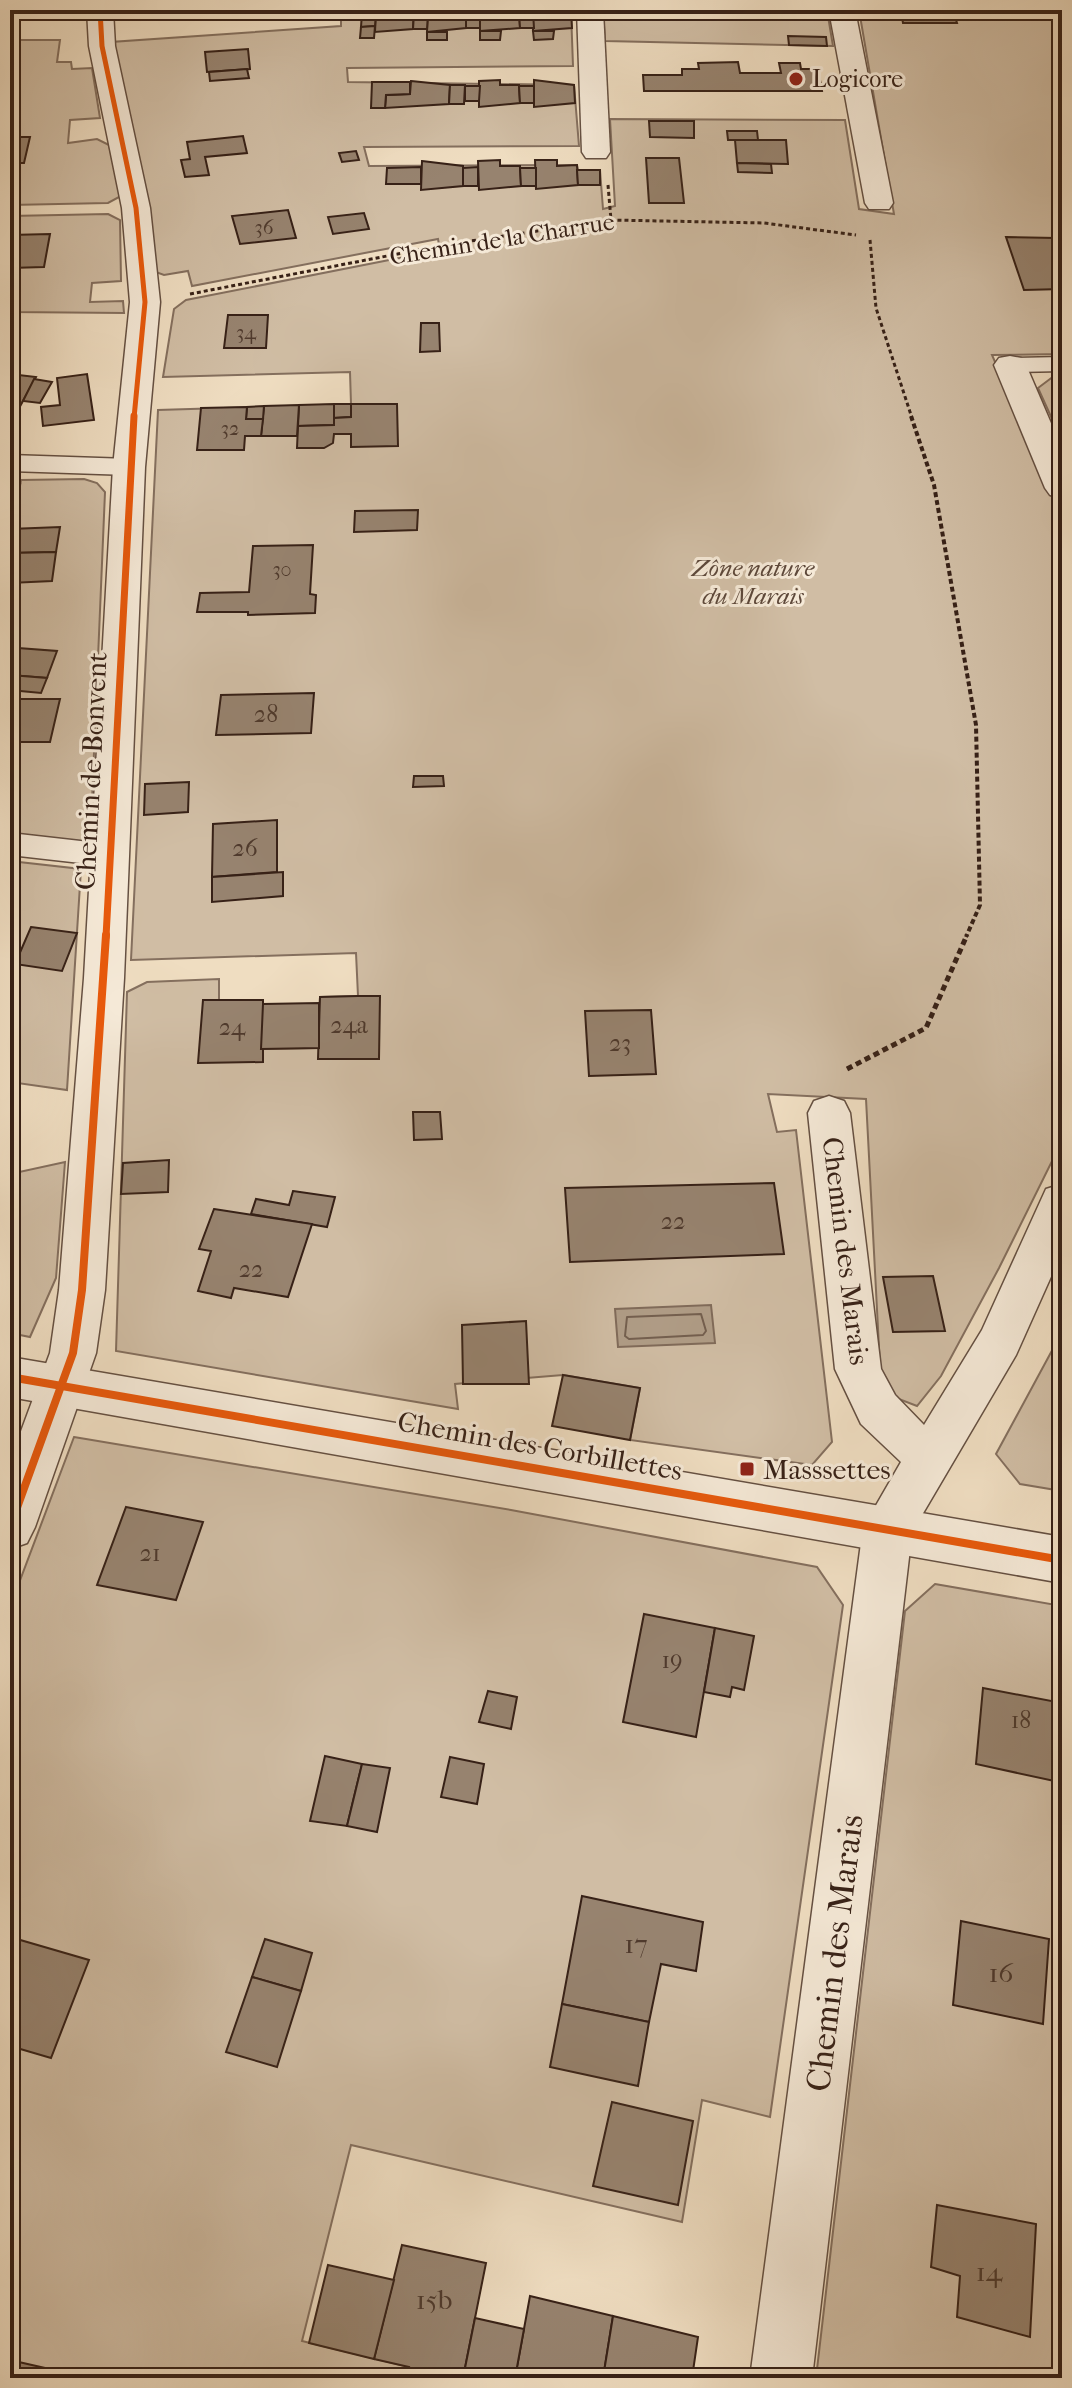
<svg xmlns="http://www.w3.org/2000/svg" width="1072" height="2388" font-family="'IM FELL French Canon',serif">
	<rect width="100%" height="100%" fill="#efddc1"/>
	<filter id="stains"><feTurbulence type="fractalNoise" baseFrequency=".0025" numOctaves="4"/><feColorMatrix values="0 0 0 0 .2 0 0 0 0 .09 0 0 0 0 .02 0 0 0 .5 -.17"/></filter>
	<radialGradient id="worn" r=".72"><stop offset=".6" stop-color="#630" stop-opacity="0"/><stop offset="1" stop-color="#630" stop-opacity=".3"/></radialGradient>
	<g fill="#d0bda4" stroke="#846f5e" stroke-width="2">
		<polygon points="603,10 827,10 833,46 605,41"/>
		<polygon points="859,10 1062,10 1062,354 992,355 1062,516 1062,1141 999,1268 941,1376 917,1406 891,1396 880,1367 866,1099 768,1094 777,1132 796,1130 832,1442 812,1465 630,1440 640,1388 563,1375 455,1384 458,1409 116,1351 127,992 147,982 219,979 219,1000 263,1000 261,1049 318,1048 320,997 358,996 356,953 131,960 158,410 351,404 350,372 163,377 174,309 186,300 440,250 438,239 192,286 188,271 164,275 153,271 111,42 341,26 341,13 571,11 573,66 347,68 348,82 574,85 579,146 364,147 369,166 577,165 578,170 600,170 603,209 615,206 610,119 845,120 859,209 894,214"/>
		<polygon points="10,40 60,40 57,62 71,62 72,69 92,68 100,118 70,120 68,143 97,139 109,145 121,196 108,203 10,205"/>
		<polygon points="108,214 120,220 121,281 92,283 90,302 123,301 124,313 10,312 10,216"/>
		<polygon points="1062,370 1062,441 1038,388"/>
		<polygon points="84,479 97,483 105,492 90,848 10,839 10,522 14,521 21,480"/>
		<polygon points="10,861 81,869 67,1090 10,1082"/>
		<polygon points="65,1162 56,1278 30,1337 10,1333 10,1219 16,1217 10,1174"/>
		<polygon points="1062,1332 1062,1491 1020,1484 996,1454"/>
		<polygon points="74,1437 511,1510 817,1567 843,1605 770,2117 702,2100 682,2222 351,2145 302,2341 409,2367 406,2378 10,2378 10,1607"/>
		<polygon points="935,1584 1062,1606 1062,2378 816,2378 905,1611"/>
	</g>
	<polygon fill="#b09d87" stroke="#806b5a" stroke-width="2" points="711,1305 715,1343 618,1347 615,1309"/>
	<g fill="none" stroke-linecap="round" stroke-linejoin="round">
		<polygon stroke="#745f4f" stroke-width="2" points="701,1314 706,1331 703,1335 629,1339 625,1336 627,1317"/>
	</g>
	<g fill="#97836f" stroke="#372117" stroke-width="2">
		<polygon points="376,10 414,11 413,29 375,32"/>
		<polygon points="428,10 466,11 466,28 427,32"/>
		<polygon points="480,10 519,11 520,28 480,31"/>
		<polygon points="533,10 571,11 572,28 533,31"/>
		<polygon points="910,10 953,10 957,23 903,23 901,12"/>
		<polygon points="376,12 375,26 361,27 362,13"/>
		<rect x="466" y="12" width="14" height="16"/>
		<polygon points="519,12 533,12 534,28 520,28"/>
		<polygon points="414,13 428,13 427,29 413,29"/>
		<polygon points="375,26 374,38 360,38 361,27"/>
		<polygon points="480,31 501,31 500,40 480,40"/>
		<polygon points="533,31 554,31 553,39 534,40"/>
		<rect x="427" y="32" width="20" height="8"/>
		<polygon points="788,36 826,37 827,46 789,45"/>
		<polygon points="248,49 250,69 207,72 205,52"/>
		<polygon points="738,62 740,73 781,73 779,63 800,63 801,69 818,69 822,91 644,91 643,75 682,75 682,69 699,69 698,63"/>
		<polygon points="247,69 249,78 210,81 209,72"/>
		<polygon points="500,80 500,85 519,85 520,103 479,107 479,81"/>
		<polygon points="534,80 574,85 575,103 534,107"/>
		<polygon points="411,81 450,85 449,104 385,108 386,95 410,94"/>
		<polygon points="372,82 410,82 410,94 386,95 385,108 371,108"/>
		<polygon points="450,85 465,85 464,104 449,104"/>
		<polygon points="465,86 480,86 479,101 465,101"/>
		<polygon points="519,86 534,86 534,103 520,103"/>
		<polygon points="649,121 694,121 694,138 650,137"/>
		<polygon points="727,131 757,131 758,140 728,140"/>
		<polygon points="243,136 247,153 205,157 209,175 185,177 181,160 190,159 187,142"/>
		<polygon points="10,137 30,137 24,163 10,163"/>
		<polygon points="735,140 786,140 788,164 737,163"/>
		<polygon points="356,151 359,160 342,162 339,153"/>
		<polygon points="646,158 679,158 684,203 649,203"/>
		<polygon points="500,160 500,166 520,166 521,186 479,190 478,161"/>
		<polygon points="535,160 557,160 557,166 577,165 578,185 536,189"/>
		<polygon points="422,161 463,166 463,186 421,190"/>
		<polygon points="737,163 771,164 772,173 738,172"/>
		<polygon points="421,167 421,184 386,184 387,168"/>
		<polygon points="478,167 478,186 463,186 463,168"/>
		<polygon points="520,168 536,168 536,186 521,186"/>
		<polygon points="577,170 600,170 600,185 578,185"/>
		<polygon points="288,210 296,238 240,244 232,216"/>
		<polygon points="364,213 369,229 333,234 328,217"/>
		<polygon points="50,234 44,267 10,268 10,235"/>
		<polygon points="1006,237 1056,238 1062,259 1062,289 1024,290"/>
		<polygon points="228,315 268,315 266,348 224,348"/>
		<polygon points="421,323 439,323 440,351 420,352"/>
		<polygon points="10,374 36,377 11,423 10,423"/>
		<polygon points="87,374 94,420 43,426 41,407 60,405 57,378"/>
		<polygon points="34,379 52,382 40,403 23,401"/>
		<polygon points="334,404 351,404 351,417 334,418"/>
		<polygon points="334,404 334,425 298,426 299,405"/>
		<polygon points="351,404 397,404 398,446 351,447 351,434 334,434 333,443 324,448 297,448 298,426 334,425 334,418 351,417"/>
		<polygon points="299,405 297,436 261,436 264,406"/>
		<polygon points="264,406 263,419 246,419 247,407"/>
		<polygon points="247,407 246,419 263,419 261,436 245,436 244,450 197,450 201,408"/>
		<polygon points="10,484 20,484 16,507 10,507"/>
		<polygon points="418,510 417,530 354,532 355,511"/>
		<polygon points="60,527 56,552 10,553 10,529"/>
		<polygon points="313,545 310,594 316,595 315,613 248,615 248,612 197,612 200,593 249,592 253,546"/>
		<polygon points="56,552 52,581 10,583 10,553"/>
		<polygon points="18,648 57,651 47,678 10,675"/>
		<polygon points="10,675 47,678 41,693 10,690"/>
		<polygon points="314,693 311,733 216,735 221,695"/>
		<polygon points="10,699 60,699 50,742 10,742"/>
		<polygon points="414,776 443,776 444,786 413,787"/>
		<polygon points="189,782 188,812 144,815 145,784"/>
		<polygon points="277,820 277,872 212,877 213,824"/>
		<polygon points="283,872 283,896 212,902 212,877"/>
		<polygon points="31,927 77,933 62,971 15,964"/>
		<polygon points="358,996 380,996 379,1059 318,1059 320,997"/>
		<polygon points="203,1000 263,1000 263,1062 198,1063"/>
		<polygon points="319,1003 319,1048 261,1049 263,1004"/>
		<polygon points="651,1010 656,1074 589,1076 585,1011"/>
		<polygon points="413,1112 440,1112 442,1139 414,1140"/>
		<polygon points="169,1160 168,1192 121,1194 123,1163"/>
		<polygon points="774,1183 784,1254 570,1262 565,1188"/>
		<polygon points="293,1191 335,1197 327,1227 251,1214 256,1199 289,1205"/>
		<polygon points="214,1209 312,1224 288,1297 234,1288 231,1298 198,1291 211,1251 199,1249"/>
		<polygon points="933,1276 945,1331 893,1332 883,1277"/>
		<polygon points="526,1321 529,1384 463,1384 462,1325"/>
		<polygon points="563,1375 640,1388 630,1440 552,1426"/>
		<polygon points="126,1507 203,1522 176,1600 97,1585"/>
		<polygon points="644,1614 715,1628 696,1737 623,1722"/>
		<polygon points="715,1628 754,1636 744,1690 732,1687 730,1697 704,1692"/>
		<polygon points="983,1688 1062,1703 1059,1782 976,1764"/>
		<polygon points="488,1691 517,1697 511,1729 479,1722"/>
		<polygon points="325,1756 362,1764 347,1826 310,1821"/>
		<polygon points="450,1757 484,1764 477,1804 441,1797"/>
		<polygon points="362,1764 390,1768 377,1832 347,1826"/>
		<polygon points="582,1896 703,1922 696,1971 661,1964 649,2022 562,2004"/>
		<polygon points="961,1921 1049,1939 1043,2024 953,2005"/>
		<polygon points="10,1937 89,1960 51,2058 10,2046"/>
		<polygon points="265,1939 312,1953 301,1991 252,1977"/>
		<polygon points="252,1977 301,1991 277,2067 226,2052"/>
		<polygon points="562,2004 649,2022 638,2086 550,2067"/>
		<polygon points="612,2102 693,2121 678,2205 593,2186"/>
		<polygon points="937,2205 1036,2224 1030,2337 957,2317 960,2276 931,2267"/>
		<polygon points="402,2245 486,2263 463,2378 406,2378 409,2367 374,2359"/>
		<polygon points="328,2265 394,2280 374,2359 309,2343"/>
		<polygon points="530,2296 613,2316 603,2378 515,2378"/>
		<polygon points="613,2316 698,2337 692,2378 603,2378"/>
		<polygon points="475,2318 524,2329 515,2378 463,2378"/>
		<polygon points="10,2360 89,2378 10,2378"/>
		<polygon points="694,2368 730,2378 692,2378"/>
	</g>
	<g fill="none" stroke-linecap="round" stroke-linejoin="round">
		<defs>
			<g id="service">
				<polygon points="1062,357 1062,371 1010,372 998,365 1010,358"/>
				<polygon points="10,455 129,459 142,467 129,475 10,471"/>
				<polygon points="10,833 107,844 118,847 122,855 118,863 107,866 10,855"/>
			</g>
			<g id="minor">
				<polygon points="87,10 113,10 115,46 150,208 160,302 145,467 124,978 105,1290 96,1353 35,1527 27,1543 10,1549 10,1461 50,1353 59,1290 84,978 113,467 130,302 122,208 89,46"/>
				<polygon points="577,10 603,10 610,152 606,158 586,158 582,152"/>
				<polygon points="829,10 855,10 893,203 889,209 869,209 865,203"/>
				<polygon points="1010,356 1021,358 1026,365 1062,449 1062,498 1050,495 1045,488 994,365 999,358"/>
				<polygon points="829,1096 844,1101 850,1113 881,1369 895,1395 924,1425 982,1330 1046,1189 1062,1184 1062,1252 1016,1355 912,1532 812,2378 750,2378 863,1528 901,1462 861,1424 835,1369 808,1113 814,1101"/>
			</g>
			<polygon id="tertiary" points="10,1357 1062,1537 1062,1583 10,1397"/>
		</defs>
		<use href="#service" stroke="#655042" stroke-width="3"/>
		<use href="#minor" stroke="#655042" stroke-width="3"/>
		<use href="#tertiary" stroke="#655042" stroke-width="3"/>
		<g stroke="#372117" stroke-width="3" stroke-dasharray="4 3" stroke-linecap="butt">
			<polyline points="608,185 611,220"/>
			<polyline points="870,240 876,308 912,418"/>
			<polyline points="190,294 444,245 611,220 764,223 856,235"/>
		</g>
		<polyline stroke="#372117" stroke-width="4" stroke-dasharray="5 3" stroke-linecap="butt" points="911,416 934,485 976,725 980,905 966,937"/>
		<polyline stroke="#372117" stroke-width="5" stroke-dasharray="6 4" stroke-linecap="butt" points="847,1069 926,1028 967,935"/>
		<use href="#service" fill="#f5e9d7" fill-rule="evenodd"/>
		<use href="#minor" fill="#f5e9d7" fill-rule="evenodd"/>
		<use href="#tertiary" fill="#f5e9d7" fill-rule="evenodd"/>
		<defs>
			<polyline id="cycleway-far2" points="100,10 102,46 136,208 145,302 134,418"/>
			<polyline id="cycleway-far1" points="106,937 134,416"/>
			<g id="cycleway">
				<polyline points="10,1377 1062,1560"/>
				<polyline points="10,1527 73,1353 82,1290 106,935"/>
			</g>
		</defs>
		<use href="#cycleway-far2" stroke="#f5e9d7" stroke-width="8"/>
		<use href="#cycleway-far1" stroke="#f5e9d7" stroke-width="11"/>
		<use href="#cycleway" stroke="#f5e9d7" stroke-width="13"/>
		<use href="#cycleway-far2" stroke="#e8590c" stroke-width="5"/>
		<use href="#cycleway-far1" stroke="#e8590c" stroke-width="7"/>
		<use href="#cycleway" stroke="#e8590c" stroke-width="8"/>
	</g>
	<g fill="#8f2418" stroke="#f5e9d7" stroke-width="3">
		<circle cx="796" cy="79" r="8"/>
		<rect x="739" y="1461" width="16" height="16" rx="4"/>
	</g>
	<g text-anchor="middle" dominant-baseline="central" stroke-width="6" stroke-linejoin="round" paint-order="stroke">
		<g font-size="20" fill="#4f3a2d">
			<text x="264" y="227">36</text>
			<text x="246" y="332">34</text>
			<text x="230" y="428">32</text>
			<text x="282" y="569">30</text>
		</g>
		<g font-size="24" fill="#372117" stroke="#f5e9d7" text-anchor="start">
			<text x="812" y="79">Logicore</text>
		</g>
		<g font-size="24" fill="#372117" stroke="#f5e9d7">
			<text transform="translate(502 239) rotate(-9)">Chemin de la Charrue</text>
		</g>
		<g font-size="24" font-style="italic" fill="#5d483a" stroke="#f5e9d7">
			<text x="753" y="568">Zône nature<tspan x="753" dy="28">du Marais</tspan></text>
		</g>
		<g font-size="24" fill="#4f3a2d">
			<text x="266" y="714">28</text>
			<text x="245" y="848">26</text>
			<text x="349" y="1025">24a</text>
			<text x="232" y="1027">24</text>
			<text x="620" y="1043">23</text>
			<text x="673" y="1221">22</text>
			<text x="251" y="1269">22</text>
			<text x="150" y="1553">21</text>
			<text x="672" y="1660">19</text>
			<text x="1021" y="1720">18</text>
		</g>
		<g font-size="28" fill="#372117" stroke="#f5e9d7">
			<text transform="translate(91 771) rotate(-87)">Chemin de Bonvent</text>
			<text transform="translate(846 1251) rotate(83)">Chemin des Marais</text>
			<text transform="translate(540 1446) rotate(10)">Chemin des Corbillettes</text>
		</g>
		<g font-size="28" fill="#372117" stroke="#f5e9d7" text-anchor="start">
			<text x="763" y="1469">Masssettes</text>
		</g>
		<g font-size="28" fill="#4f3a2d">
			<text x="636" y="1943">17</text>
			<text x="1001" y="1972">16</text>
			<text x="989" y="2271">14</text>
			<text x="434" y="2299">15b</text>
		</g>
		<g font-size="34" fill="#372117" stroke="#f5e9d7">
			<text transform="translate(835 1953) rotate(-83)">Chemin des Marais</text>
		</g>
	</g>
	<rect width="1072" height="2388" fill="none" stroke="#efddc1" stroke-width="40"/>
	<rect x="12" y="12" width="1048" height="2364" fill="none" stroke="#372117" stroke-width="4"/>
	<rect x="20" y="20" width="1032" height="2348" fill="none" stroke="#372117" stroke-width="2"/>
	<rect width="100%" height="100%" filter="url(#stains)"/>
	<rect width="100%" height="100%" fill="url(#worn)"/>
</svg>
